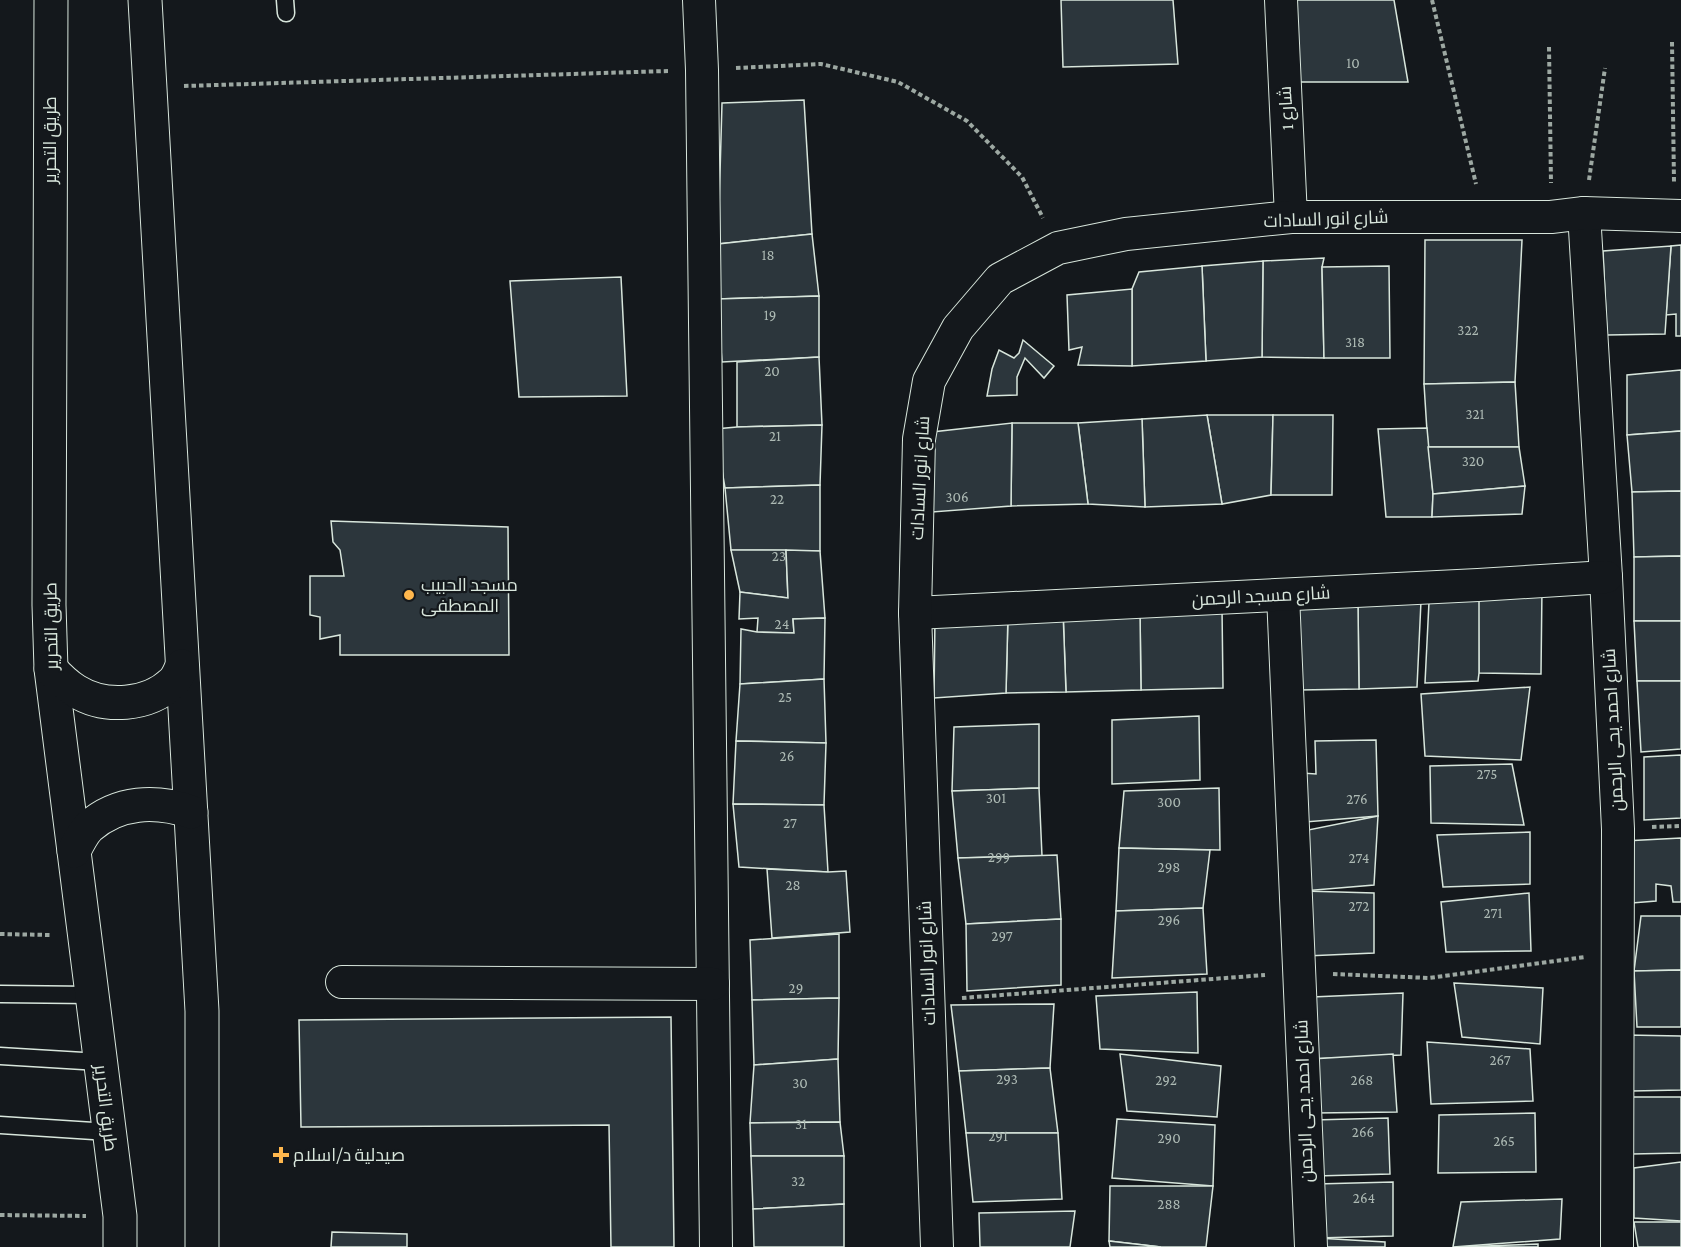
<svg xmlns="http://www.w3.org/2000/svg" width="1681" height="1247" font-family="'Crimson Pro',Cairo,serif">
	<rect width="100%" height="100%" fill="#14181c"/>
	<g fill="#2c363c" stroke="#d8e6dc" stroke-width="1.5">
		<polygon points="1061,0 1173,0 1178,64 1063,67"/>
		<polygon points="1296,0 1394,0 1408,82 1300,82"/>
		<polygon points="804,100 812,234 718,244 722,103"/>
		<polygon points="812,234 819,296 717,299 718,244"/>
		<polygon points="1425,240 1522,240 1515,382 1424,384"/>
		<polygon points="1681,245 1681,336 1676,336 1676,314 1666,315 1671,246"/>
		<polygon points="1671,246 1665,334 1607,335 1603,251"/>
		<polygon points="1324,258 1322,267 1324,358 1262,357 1263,261"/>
		<polygon points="1263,261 1262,357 1206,361 1202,266"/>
		<polygon points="1202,266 1206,361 1132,366 1132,289 1139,272"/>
		<polygon points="1389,266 1390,358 1324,358 1322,267"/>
		<polygon points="621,277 627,396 519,397 510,281"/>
		<polygon points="1132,289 1132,366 1078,365 1082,347 1069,350 1067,295"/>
		<polygon points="819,296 819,357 722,362 717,299"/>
		<polygon points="1023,340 1054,366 1044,378 1025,358 1017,377 1017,395 987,396 992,369 999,350 1014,358 1019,353"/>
		<polygon points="819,357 822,425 737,427 737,362"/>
		<polygon points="1681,370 1681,431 1627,435 1627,375"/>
		<polygon points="1515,382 1519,447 1428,447 1424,384"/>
		<polygon points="1207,415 1273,415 1271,495 1222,504"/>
		<polygon points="1207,415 1222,504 1145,507 1142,419"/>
		<polygon points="1273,415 1333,415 1332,495 1271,495"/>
		<polygon points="1142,419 1145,507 1088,504 1078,423"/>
		<polygon points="1012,423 1078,423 1088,504 1011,506"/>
		<polygon points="1012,423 1011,506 932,512 932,432"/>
		<polygon points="822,425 820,485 725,488 715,429 737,427"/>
		<polygon points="1427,428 1433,494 1432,517 1386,517 1378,429"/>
		<polygon points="1681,431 1681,491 1632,492 1627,435"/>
		<polygon points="1428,447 1519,447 1525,486 1433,494"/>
		<polygon points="820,485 820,551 731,550 725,488"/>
		<polygon points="1525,486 1522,514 1432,517 1433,494"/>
		<polygon points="1681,491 1681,556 1634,557 1632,492"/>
		<polygon points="331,521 508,527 509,655 340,655 340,635 320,639 320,617 310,615 310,576 344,576 340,550 333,542"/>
		<polygon points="731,550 786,550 788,598 740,592"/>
		<polygon points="786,550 820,551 825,618 793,619 794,633 757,632 758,618 739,619 740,592 788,598"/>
		<polygon points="1681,556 1681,621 1634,621 1634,557"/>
		<polygon points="1478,585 1542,587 1541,674 1479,673"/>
		<polygon points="1479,600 1479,673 1478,681 1425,683 1429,602"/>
		<polygon points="1421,601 1417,687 1359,689 1358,604"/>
		<polygon points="1358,604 1359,689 1299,690 1295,606"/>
		<polygon points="1222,608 1223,688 1141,690 1140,611"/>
		<polygon points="1063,611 1140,611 1141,690 1066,692"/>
		<polygon points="1063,611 1066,692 1006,693 1008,615"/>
		<polygon points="1008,615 1006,693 934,698 935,616"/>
		<polygon points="825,618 824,679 740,684 741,629 757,632 794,633 793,619"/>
		<polygon points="1634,621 1681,621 1681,681 1637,681"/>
		<polygon points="824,679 826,743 736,741 740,684"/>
		<polygon points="1637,681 1681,681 1681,749 1641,752"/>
		<polygon points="1530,687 1521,760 1425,756 1421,694"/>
		<polygon points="1199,716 1200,780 1112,784 1112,720"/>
		<polygon points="1039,724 1039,788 952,791 954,727"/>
		<polygon points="1376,740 1378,816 1305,822 1302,773 1316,774 1315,741"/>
		<polygon points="736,741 826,743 824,805 733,804"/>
		<polygon points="1681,755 1681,818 1644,820 1644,757"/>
		<polygon points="1512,764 1524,825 1431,823 1430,766"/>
		<polygon points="1039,788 1042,856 958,858 952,791"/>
		<polygon points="1219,788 1220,850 1119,848 1124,791"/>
		<polygon points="733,804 824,805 828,872 739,867"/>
		<polygon points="1378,816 1374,885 1303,891 1303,831"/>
		<polygon points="1530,832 1530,884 1443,887 1437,835"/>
		<polygon points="1681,838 1681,902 1673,902 1671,886 1656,884 1656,901 1632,903 1624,841"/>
		<polygon points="1119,848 1210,850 1203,908 1116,911"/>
		<polygon points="1057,855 1061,919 966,924 958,858"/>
		<polygon points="767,869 828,872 846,871 850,932 772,938"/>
		<polygon points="1303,891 1374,893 1374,953 1306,956"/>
		<polygon points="1529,893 1531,951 1446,952 1441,902"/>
		<polygon points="1203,908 1207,974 1112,978 1116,911"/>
		<polygon points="1641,916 1681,916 1681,970 1634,971"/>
		<polygon points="1061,919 1061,985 967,991 966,924"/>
		<polygon points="839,934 839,998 752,1000 750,940"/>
		<polygon points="1681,970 1681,1027 1637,1027 1634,971"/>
		<polygon points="1454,983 1543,988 1540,1044 1462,1037"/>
		<polygon points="1197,992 1198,1053 1100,1049 1096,996"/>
		<polygon points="1403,993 1401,1055 1311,1059 1312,997"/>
		<polygon points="839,998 838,1059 754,1065 752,1000"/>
		<polygon points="1054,1004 1050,1068 959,1071 951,1005"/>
		<polygon points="671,1017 674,1247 611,1247 609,1125 301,1127 299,1020"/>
		<polygon points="1626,1035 1681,1036 1681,1090 1632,1091"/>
		<polygon points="1427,1042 1530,1049 1533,1101 1431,1104"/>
		<polygon points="1120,1054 1221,1066 1217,1117 1127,1111"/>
		<polygon points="1393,1054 1397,1112 1315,1113 1311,1059"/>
		<polygon points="838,1059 840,1122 750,1123 754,1065"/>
		<polygon points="1050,1068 1058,1133 966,1133 959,1071"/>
		<polygon points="1633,1097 1681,1097 1681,1153 1632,1154"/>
		<polygon points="1535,1113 1536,1172 1438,1173 1439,1115"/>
		<polygon points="1388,1118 1390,1174 1316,1176 1313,1120"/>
		<polygon points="1117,1119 1215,1125 1213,1186 1112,1178"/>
		<polygon points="840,1122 844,1156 751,1156 750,1123"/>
		<polygon points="966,1133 1058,1133 1062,1199 973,1202"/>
		<polygon points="751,1156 844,1156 844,1204 753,1209"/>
		<polygon points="1681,1162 1681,1221 1634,1218 1634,1168"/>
		<polygon points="1393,1182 1393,1236 1317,1238 1316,1184"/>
		<polygon points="1110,1186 1213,1186 1206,1247 1161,1247 1109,1241"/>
		<polygon points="1562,1199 1560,1239 1453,1247 1461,1202"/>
		<polygon points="844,1204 844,1247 754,1247 753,1209"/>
		<polygon points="1075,1211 1070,1247 980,1247 979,1213"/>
		<polygon points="1634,1222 1681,1222 1681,1247 1638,1247"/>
		<polygon points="332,1232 407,1234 407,1247 331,1247"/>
		<polygon points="1317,1238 1385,1242 1385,1247 1318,1247"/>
		<polygon points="1109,1241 1161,1247 1110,1247"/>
		<polygon points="1538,1244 1538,1247 1458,1247"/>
	</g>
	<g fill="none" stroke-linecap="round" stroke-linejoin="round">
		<defs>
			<g id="service">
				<polyline points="285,0 286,13"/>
				<polyline points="0,994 92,995"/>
				<polyline points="0,1056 100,1062"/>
				<polyline points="0,1125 109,1132"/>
			</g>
			<g id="minor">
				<polyline points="699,0 702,70 716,1247"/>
				<polyline points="1281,0 1291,217"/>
				<polyline points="1584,213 1606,577 1618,829 1617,1247"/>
				<polyline points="1283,595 1311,1247"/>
				<polyline points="915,613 1478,585 1606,577"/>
				<polyline points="342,982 713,984"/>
				<polyline points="937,1247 915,613 919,439 929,381 958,328 1000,279 1058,248 1126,234 1291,217 1551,217 1584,213 1681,216"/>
			</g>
			<g id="tertiary">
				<polyline points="51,0 49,605 51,669 120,1216 120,1247"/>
				<polyline points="145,0 202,1011 202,1247"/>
				<path d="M51,669C59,678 66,685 76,691C105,709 148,706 173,682C177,678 180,671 182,666"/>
				<path d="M74,851C78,843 83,833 89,827C118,801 156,800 191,812"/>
			</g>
		</defs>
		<use href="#service" stroke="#d8e6dc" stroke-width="19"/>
		<use href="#minor" stroke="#d8e6dc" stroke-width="34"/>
		<use href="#tertiary" stroke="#d8e6dc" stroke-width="35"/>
		<g stroke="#9da8a2" stroke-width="4" stroke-dasharray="4.5 3" stroke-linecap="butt">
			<polyline points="1432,0 1476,184"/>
			<polyline points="1672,42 1674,182"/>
			<polyline points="1549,47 1551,183"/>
			<polyline points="736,68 821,64 898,82 967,121 1022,177 1043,218"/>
			<polyline points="184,86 668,71"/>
			<polyline points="1589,180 1605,68"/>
			<polyline points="1652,827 1681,826"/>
			<polyline points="0,934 50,935"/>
			<polyline points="1333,974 1429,978 1585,957"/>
			<polyline points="962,998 1265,975"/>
			<polyline points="0,1215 86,1216"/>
		</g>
		<use href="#service" stroke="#14181c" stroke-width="16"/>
		<use href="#minor" stroke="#14181c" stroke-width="32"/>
		<use href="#tertiary" stroke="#14181c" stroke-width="33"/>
	</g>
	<g fill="#ffb74d" stroke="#14181c" stroke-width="2">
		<circle cx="409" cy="595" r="6"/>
		<path d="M278 1146h6v6h6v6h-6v6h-6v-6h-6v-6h6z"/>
	</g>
	<g text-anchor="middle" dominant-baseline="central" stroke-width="4.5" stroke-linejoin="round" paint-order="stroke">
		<g font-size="15" fill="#adbab4">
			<text x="1353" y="63">10</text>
			<text x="768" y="255">18</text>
			<text x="770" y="315">19</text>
			<text x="1468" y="330">322</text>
			<text x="1355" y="342">318</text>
			<text x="772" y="371">20</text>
			<text x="1475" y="414">321</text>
			<text x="775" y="436">21</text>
			<text x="1473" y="461">320</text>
			<text x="957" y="497">306</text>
			<text x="777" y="499">22</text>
			<text x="779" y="556">23</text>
			<text x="782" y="624">24</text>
			<text x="785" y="697">25</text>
			<text x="787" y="756">26</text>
			<text x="1487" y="774">275</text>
			<text x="996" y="798">301</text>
			<text x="1357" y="799">276</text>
			<text x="1169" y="802">300</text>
			<text x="790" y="823">27</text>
			<text x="999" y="857">299</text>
			<text x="1359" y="858">274</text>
			<text x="1169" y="867">298</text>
			<text x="793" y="885">28</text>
			<text x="1359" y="906">272</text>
			<text x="1493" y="913">271</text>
			<text x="1169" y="920">296</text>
			<text x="1002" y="936">297</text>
			<text x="796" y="988">29</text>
			<text x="1500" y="1060">267</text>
			<text x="1007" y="1079">293</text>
			<text x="1166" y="1080">292</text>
			<text x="1362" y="1080">268</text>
			<text x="800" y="1083">30</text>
			<text x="801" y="1124">31</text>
			<text x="1363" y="1132">266</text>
			<text x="998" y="1136">291</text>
			<text x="1169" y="1138">290</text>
			<text x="1504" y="1141">265</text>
			<text x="798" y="1181">32</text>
			<text x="1364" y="1198">264</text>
			<text x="1169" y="1204">288</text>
		</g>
		<g font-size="18" fill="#d8e6dc" stroke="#14181c">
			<text transform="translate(1286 108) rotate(-93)">شارع 1</text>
			<text transform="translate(50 140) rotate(-90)">طريق التحرير</text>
			<text transform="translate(1326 219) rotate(-2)">شارع انور السادات</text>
			<text transform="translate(920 478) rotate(-87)">شارع انور السادات</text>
			<text transform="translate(1261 596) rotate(-3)">شارع مسجد الرحمن</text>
			<text transform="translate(51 626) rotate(-91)">طريق التحرير</text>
			<text transform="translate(1613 730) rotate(-93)">شارع احمد يحى الرحمن</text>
			<text transform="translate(927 963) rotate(-92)">شارع انور السادات</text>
			<text transform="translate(1304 1101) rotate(-92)">شارع احمد يحى الرحمن</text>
			<text transform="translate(106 1108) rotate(83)">طريق التحرير</text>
		</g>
		<g font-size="18" fill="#d8e6dc" stroke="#14181c" text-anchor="start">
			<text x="421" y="585">مسجد الحبيب<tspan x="421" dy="21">المصطفى</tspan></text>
			<text x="293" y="1155">صيدلية د/اسلام</text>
		</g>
	</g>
</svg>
